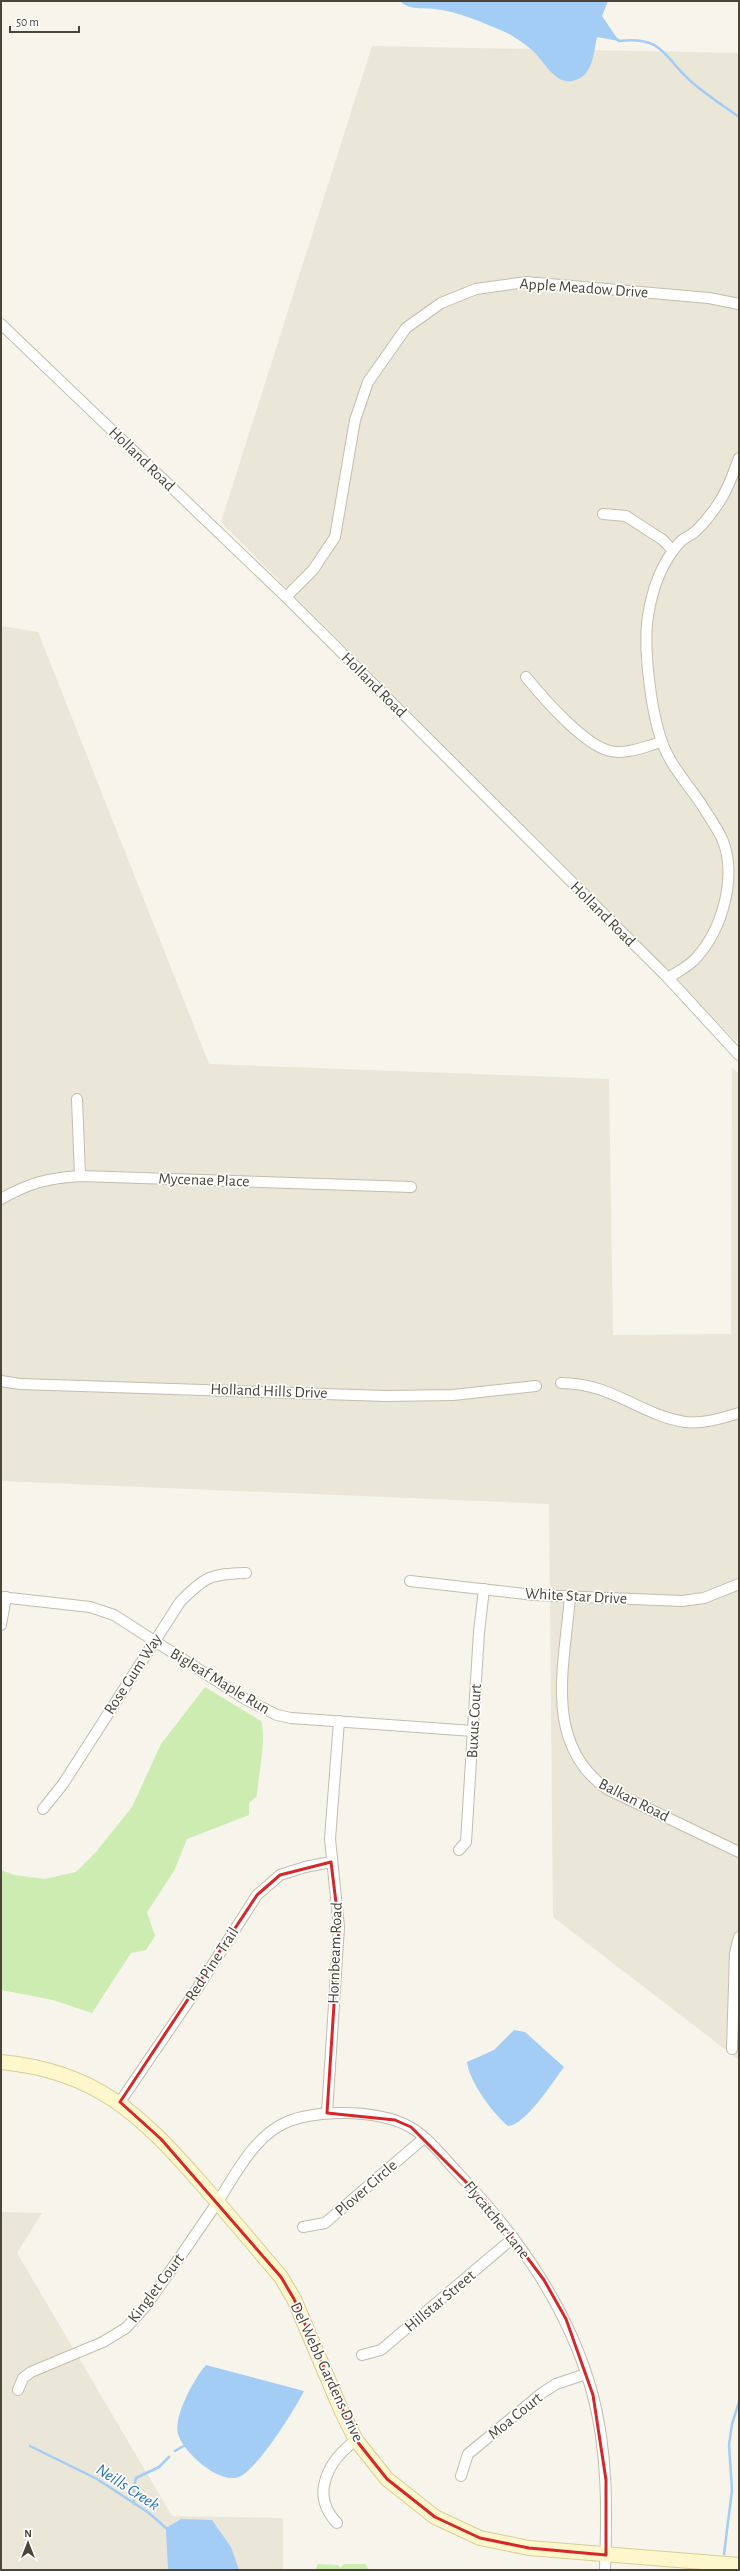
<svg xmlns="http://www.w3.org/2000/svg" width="740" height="2571" font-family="'Alegreya Sans',sans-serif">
	<rect width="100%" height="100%" fill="#f6f4eb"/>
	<g fill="#eae6d8">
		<polygon points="372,46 739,53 739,1022 737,1042 221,522"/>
		<polygon points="1,626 38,632 209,1064 609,1079 613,1335 731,1334 732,1067 739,1074 739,2060 553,1917 549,1504 1,1481"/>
		<polygon points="1,2212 42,2213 17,2253 172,2516 283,2518 283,2570 1,2570"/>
	</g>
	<g fill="#cdecb1">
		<path d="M205,1687L261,1721C267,1739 258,1775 257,1796L249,1803V1815L187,1839L174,1871L147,1912L155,1936L146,1950L131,1953L92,2013L53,2000L1,1990V1870L14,1875L45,1879L76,1872L96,1852L132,1807L161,1744Z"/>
		<polygon points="318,2564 338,2565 340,2568 344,2564 365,2564 369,2570 315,2570"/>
	</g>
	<g fill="#a4cdf5">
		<path d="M400,1H608L602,16L619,41L597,37C593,55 593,77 572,81C555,84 545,63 535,53C527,45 515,37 505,32C484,23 457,11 435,9C424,8 408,10 400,1Z"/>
		<path d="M514,2030L525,2032L564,2067C554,2080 525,2126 508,2126C493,2114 469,2081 467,2062L494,2050Z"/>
		<path d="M206,2365L304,2391C294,2411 260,2465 241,2476C221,2487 183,2452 178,2434C173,2417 195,2377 206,2365Z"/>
		<polygon points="181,2519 212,2520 231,2547 239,2570 168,2570 166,2528"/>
	</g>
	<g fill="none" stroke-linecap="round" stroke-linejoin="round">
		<g stroke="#a4cdf5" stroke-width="2.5">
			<path d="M617,39L619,41C667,36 663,59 694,84C708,96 724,106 739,117"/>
			<polyline points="30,2446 97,2479 149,2513 167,2529"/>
			<polyline points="175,2451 187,2444"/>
			<polyline points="134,2504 134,2487 136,2478 159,2467 169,2457"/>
			<polyline points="724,2554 732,2490 729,2445 732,2424 739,2402"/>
		</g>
		<defs>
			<g id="street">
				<polyline points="1,324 286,597 668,978 739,1055"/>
				<polyline points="603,514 626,516 663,540 673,551"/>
				<polyline points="286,597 313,570 335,537 355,420 368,382 406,328 441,303 476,289 526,282 709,298 739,304"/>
				<path d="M526,677C543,698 584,745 610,751C627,755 646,746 662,742"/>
				<path d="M668,978C677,972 690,966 697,957C722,929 737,878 723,841C719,831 711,820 705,810C691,787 671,768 662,742C651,711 643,648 648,616C652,590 662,562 680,542C685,537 692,535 697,530C704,523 712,513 718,504C728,490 733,474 739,458"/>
				<polyline points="77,1099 80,1176"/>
				<path d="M1,1199C29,1183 48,1178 80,1176L411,1187"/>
				<polyline points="1,1381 20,1384 386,1396 453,1395 536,1386"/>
				<path d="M561,1383C612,1383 640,1415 685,1422C704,1424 722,1418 739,1413"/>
				<polyline points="410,1581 534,1595 682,1601 704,1598 739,1584"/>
				<path d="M570,1596C565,1664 542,1743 607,1789L739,1852"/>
				<polyline points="1,1597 90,1607 114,1615 245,1699 277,1715 291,1718 473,1731"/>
				<polyline points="1,1625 6,1597"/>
				<path d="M43,1809L63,1784L180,1602C205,1576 211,1574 246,1573"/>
				<polyline points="459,1850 466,1842 479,1632 484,1589"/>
				<polyline points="732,2049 735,1953 739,1937"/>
				<polyline points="120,2102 197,1989 257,1895 280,1875 305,1867 331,1862"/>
				<polyline points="327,2113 339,1927 330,1839 339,1721"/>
				<polyline points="303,2227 325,2223 424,2138"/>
				<polyline points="362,2355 381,2350 513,2238"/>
				<path d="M18,2390L23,2378L31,2372L103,2342L126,2328L145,2307C169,2273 193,2238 217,2203C234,2177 251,2142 279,2126C309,2108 379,2109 410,2127C428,2137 443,2157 457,2172C518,2236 568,2307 592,2392C608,2450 607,2511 605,2570"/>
				<polyline points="461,2476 468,2454 542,2393 556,2384 586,2374"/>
				<path d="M337,2523C309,2494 329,2460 356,2440"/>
			</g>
			<path id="secondary" d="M1,2062C96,2071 140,2114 200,2182C227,2213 254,2245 281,2277L294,2299L342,2412L356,2440L387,2479L435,2517L480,2538L529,2548L739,2565"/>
		</defs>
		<use href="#street" stroke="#c3bdac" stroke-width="12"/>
		<use href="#secondary" stroke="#d9cd98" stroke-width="16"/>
		<use href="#street" stroke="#fff" stroke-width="10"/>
		<use href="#secondary" stroke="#fff7cc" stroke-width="14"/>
	</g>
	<path fill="none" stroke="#d62828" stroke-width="3" stroke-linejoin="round" d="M331,1862L339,1927L327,2113L395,2120L411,2127L485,2201L544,2280L566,2319L593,2395L606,2480V2555L529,2548L480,2538L435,2517L387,2479L356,2440L294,2299L281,2277L161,2139L120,2102L257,1895L280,1875Z"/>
	<g text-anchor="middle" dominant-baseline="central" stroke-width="3.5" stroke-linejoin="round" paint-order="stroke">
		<g font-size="16" fill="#4b4538" stroke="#fff">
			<text transform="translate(584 288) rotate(4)">Apple Meadow Drive</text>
			<text transform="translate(142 459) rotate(44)">Holland Road</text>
			<text transform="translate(374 685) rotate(45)">Holland Road</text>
			<text transform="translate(603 914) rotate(45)">Holland Road</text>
			<text transform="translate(204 1180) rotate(2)">Mycenae Place</text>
			<text transform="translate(269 1391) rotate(2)">Holland Hills Drive</text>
			<text transform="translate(576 1596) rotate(3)">White Star Drive</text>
			<text transform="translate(133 1674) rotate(-57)">Rose Gum Way</text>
			<text transform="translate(220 1681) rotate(31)">Bigleaf Maple Run</text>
			<text transform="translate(474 1721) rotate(-87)">Buxus Court</text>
			<text transform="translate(634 1800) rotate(27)">Balkan Road</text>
			<text transform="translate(335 1953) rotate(-88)">Hornbeam Road</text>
			<text transform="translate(212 1964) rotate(-57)">Red Pine Trail</text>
			<text transform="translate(366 2188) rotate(-41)">Plover Circle</text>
			<text transform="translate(497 2220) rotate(51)">Flycatcher Lane</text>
			<text transform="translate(156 2288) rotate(-53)">Kinglet Court</text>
			<text transform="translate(440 2301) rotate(-40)">Hillstar Street</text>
			<text transform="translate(327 2372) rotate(65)">Del Webb Gardens Drive</text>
			<text transform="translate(515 2416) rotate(-39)">Moa Court</text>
		</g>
		<g font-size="17" font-style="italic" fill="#2872c0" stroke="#fff">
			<text transform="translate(128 2487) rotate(33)">Neills Creek</text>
		</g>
	</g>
	<rect width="740" height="2571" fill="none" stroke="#4b4538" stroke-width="4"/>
	<g transform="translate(28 2543)" stroke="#ffffff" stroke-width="3" paint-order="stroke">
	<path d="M0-3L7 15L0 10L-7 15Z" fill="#4b4538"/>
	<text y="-6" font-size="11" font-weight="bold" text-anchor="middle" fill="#4b4538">N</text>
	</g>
	<path d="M10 26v6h69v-6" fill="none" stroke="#4b4538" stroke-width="2"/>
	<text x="16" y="26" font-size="12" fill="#4b4538" stroke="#ffffff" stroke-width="3" paint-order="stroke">50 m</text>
</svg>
